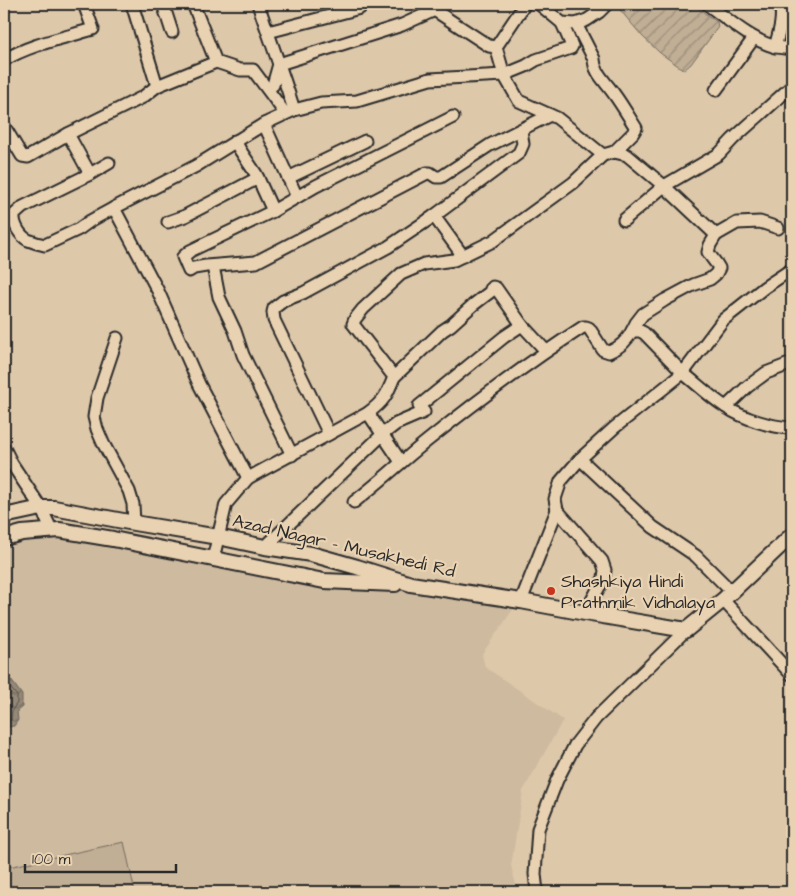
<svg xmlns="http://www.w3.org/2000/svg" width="796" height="896" font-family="'Architects Daughter',sans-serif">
	<defs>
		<pattern id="garden-furrows" width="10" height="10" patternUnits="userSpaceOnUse" patternTransform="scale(1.25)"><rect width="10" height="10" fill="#c0ae95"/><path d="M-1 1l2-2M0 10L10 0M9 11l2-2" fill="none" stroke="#9c8e7a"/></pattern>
		<pattern id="water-waves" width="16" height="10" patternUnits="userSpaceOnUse" patternTransform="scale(1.25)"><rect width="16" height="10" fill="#948877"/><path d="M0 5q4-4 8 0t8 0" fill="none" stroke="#796f62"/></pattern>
	</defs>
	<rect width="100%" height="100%" fill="#dec8aa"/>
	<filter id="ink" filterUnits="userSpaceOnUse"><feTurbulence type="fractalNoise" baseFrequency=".02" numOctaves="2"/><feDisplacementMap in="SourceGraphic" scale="10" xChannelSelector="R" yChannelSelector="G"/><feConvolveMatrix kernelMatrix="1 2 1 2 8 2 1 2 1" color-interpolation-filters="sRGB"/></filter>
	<g filter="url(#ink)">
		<polygon fill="#ceba9f" points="52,521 514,608 482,654 485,667 563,720 523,791 511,866 518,892 4,892 4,534"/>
		<polygon fill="#c0ae95" stroke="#766c60" points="124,842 135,892 4,892 4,868"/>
		<polygon fill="url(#garden-furrows)" stroke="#766c60" points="615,4 692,4 717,22 718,27 691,64 684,70 660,53 642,36"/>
		<polygon fill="url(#water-waves)" stroke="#6a6359" points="11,680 22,695 22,707 17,711 18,720 14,726 8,727 5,734 4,733 4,681"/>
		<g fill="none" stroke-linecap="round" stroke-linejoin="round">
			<polyline stroke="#555049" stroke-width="1" points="4,685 9,686 17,696 17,703 12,710 11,720 4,724"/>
			<defs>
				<g id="minor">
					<polyline points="132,4 157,86"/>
					<polyline points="163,4 172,32"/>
					<polyline points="193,4 216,62 240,70 253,70 285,113"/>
					<polyline points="425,4 489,46 496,47 504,75 526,66 536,60 571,48 572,46 562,23"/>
					<polyline points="539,4 562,23 576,24 587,20 599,12 607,4"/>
					<path d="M707,4C726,18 753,42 777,47C782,48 787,48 792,49"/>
					<path d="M576,24L594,59C594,73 607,83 614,94C622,105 629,117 636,128L633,133L614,152"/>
					<polyline points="268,32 360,8"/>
					<polyline points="496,47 525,4"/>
					<path d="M775,47C779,33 784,18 780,4"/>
					<path d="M4,60C31,44 64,38 93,29L84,4"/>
					<polyline points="268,89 273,85 279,64 402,25 435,10"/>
					<polyline points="716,90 754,38"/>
					<polyline points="453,117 316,186 273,211 190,251 183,257 189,271 194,268 206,266 256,262 427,173 430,173 436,177 441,177 490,145 550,115"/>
					<polyline points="264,124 297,197"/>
					<polyline points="4,126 22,156 28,157 68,134 143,97 157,86 216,62"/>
					<polyline points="68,134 90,174 109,163"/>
					<polyline points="235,141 240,150 256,174 273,211"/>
					<polyline points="603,155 614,152 627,155 664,186 719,154 733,139 792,86"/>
					<path d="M90,174L23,207L14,215C13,224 20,236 28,240C33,242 39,244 45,245L79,229L90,221L114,208"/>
					<polyline points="288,178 365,141"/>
					<polyline points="434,216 463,256"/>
					<polyline points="624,220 664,186 716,235"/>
					<polyline points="168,222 185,216 258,178"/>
					<polyline points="213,266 219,297 235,331 243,355 292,455"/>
					<path d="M632,331L636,323L643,314L665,300L693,285L710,279L716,274L719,268C716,262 711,258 708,252L710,245L716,235L737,223L760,222L778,228"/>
					<polyline points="117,338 97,398 94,417 97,429 103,443 129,491 133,504 134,523"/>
					<polyline points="394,377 442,331 451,325 473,305 490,292 491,289 492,289 493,287 496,288 522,325 546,351"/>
					<polyline points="726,407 747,387 766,373 792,363"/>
					<polyline points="368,413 401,462"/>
					<polyline points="329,434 274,320 273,312 274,308 283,301 303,293 388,247 434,216 519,153 523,144 521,130"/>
					<polyline points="4,448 12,464 41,508 52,531"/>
					<polyline points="580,459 653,527 696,556 732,592"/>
					<polyline points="248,478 199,384 158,291 114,208 196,166 264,124 294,110"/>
					<path d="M354,502C379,483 402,461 427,441C477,401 529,362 583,327H586L589,328L603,350L609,352C619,348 627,341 632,331H640L644,333L683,373L723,320L765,287L792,269"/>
					<polyline points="265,547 383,434 396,424 424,412 419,406 504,337 522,325"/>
					<path d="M213,559L226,504L248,478L368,413C384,401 387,395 394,377L353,324L355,319L363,309L401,274L424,264L454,260L493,241L573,183L603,155L557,118L519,101L504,75L430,79L357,101L321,103L294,110C283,74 270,39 258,4"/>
					<polyline points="723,600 792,675"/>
					<polyline points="521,601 557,510"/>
					<path d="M585,613L604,578L605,570L602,561L557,510L555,499L561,481L580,459L614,428L683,373C697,384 710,397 726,407C744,419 771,427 792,428"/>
					<polyline points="537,892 535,874 538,829 557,780 575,745 596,718 686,630"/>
				</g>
				<g id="major">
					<polyline points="4,516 41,508 54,508 134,523 218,537 265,547 311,554 357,567 411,584 521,601 585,613 686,630 723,600 792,535"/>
					<polyline points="4,538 22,533 59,530 113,539 324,581 395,584"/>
				</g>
			</defs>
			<use href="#minor" stroke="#2b2b2b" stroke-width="15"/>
			<use href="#major" stroke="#2b2b2b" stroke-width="18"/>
			<use href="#minor" stroke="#e9d2b2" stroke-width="11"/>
			<use href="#major" stroke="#e9d2b2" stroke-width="14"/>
		</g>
	</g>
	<circle fill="#c8321e" stroke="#e9d2b2" stroke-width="2" cx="551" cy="591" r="5"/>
	<g text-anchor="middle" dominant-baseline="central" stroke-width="4.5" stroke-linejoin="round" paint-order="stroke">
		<g font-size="18" fill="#2b2b2b" stroke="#e9d2b2">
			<text transform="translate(344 546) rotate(13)">Azad Nagar - Musakhedi Rd</text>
		</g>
		<g font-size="18" fill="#2b2b2b" stroke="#e9d2b2" text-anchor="start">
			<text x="561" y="581">Shashkiya Hindi<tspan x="561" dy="21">Prathmik Vidhalaya</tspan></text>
		</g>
	</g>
	<rect width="796" height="896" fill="none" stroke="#e9d2b2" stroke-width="20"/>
	<rect x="10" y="10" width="776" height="876" fill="none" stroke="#2b2b2b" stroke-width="2" filter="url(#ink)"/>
	<path d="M25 864v8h151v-8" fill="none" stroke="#2b2b2b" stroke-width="2.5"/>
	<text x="32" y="864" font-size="15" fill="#2b2b2b" stroke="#e9d2b2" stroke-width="4" paint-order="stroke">100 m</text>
</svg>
